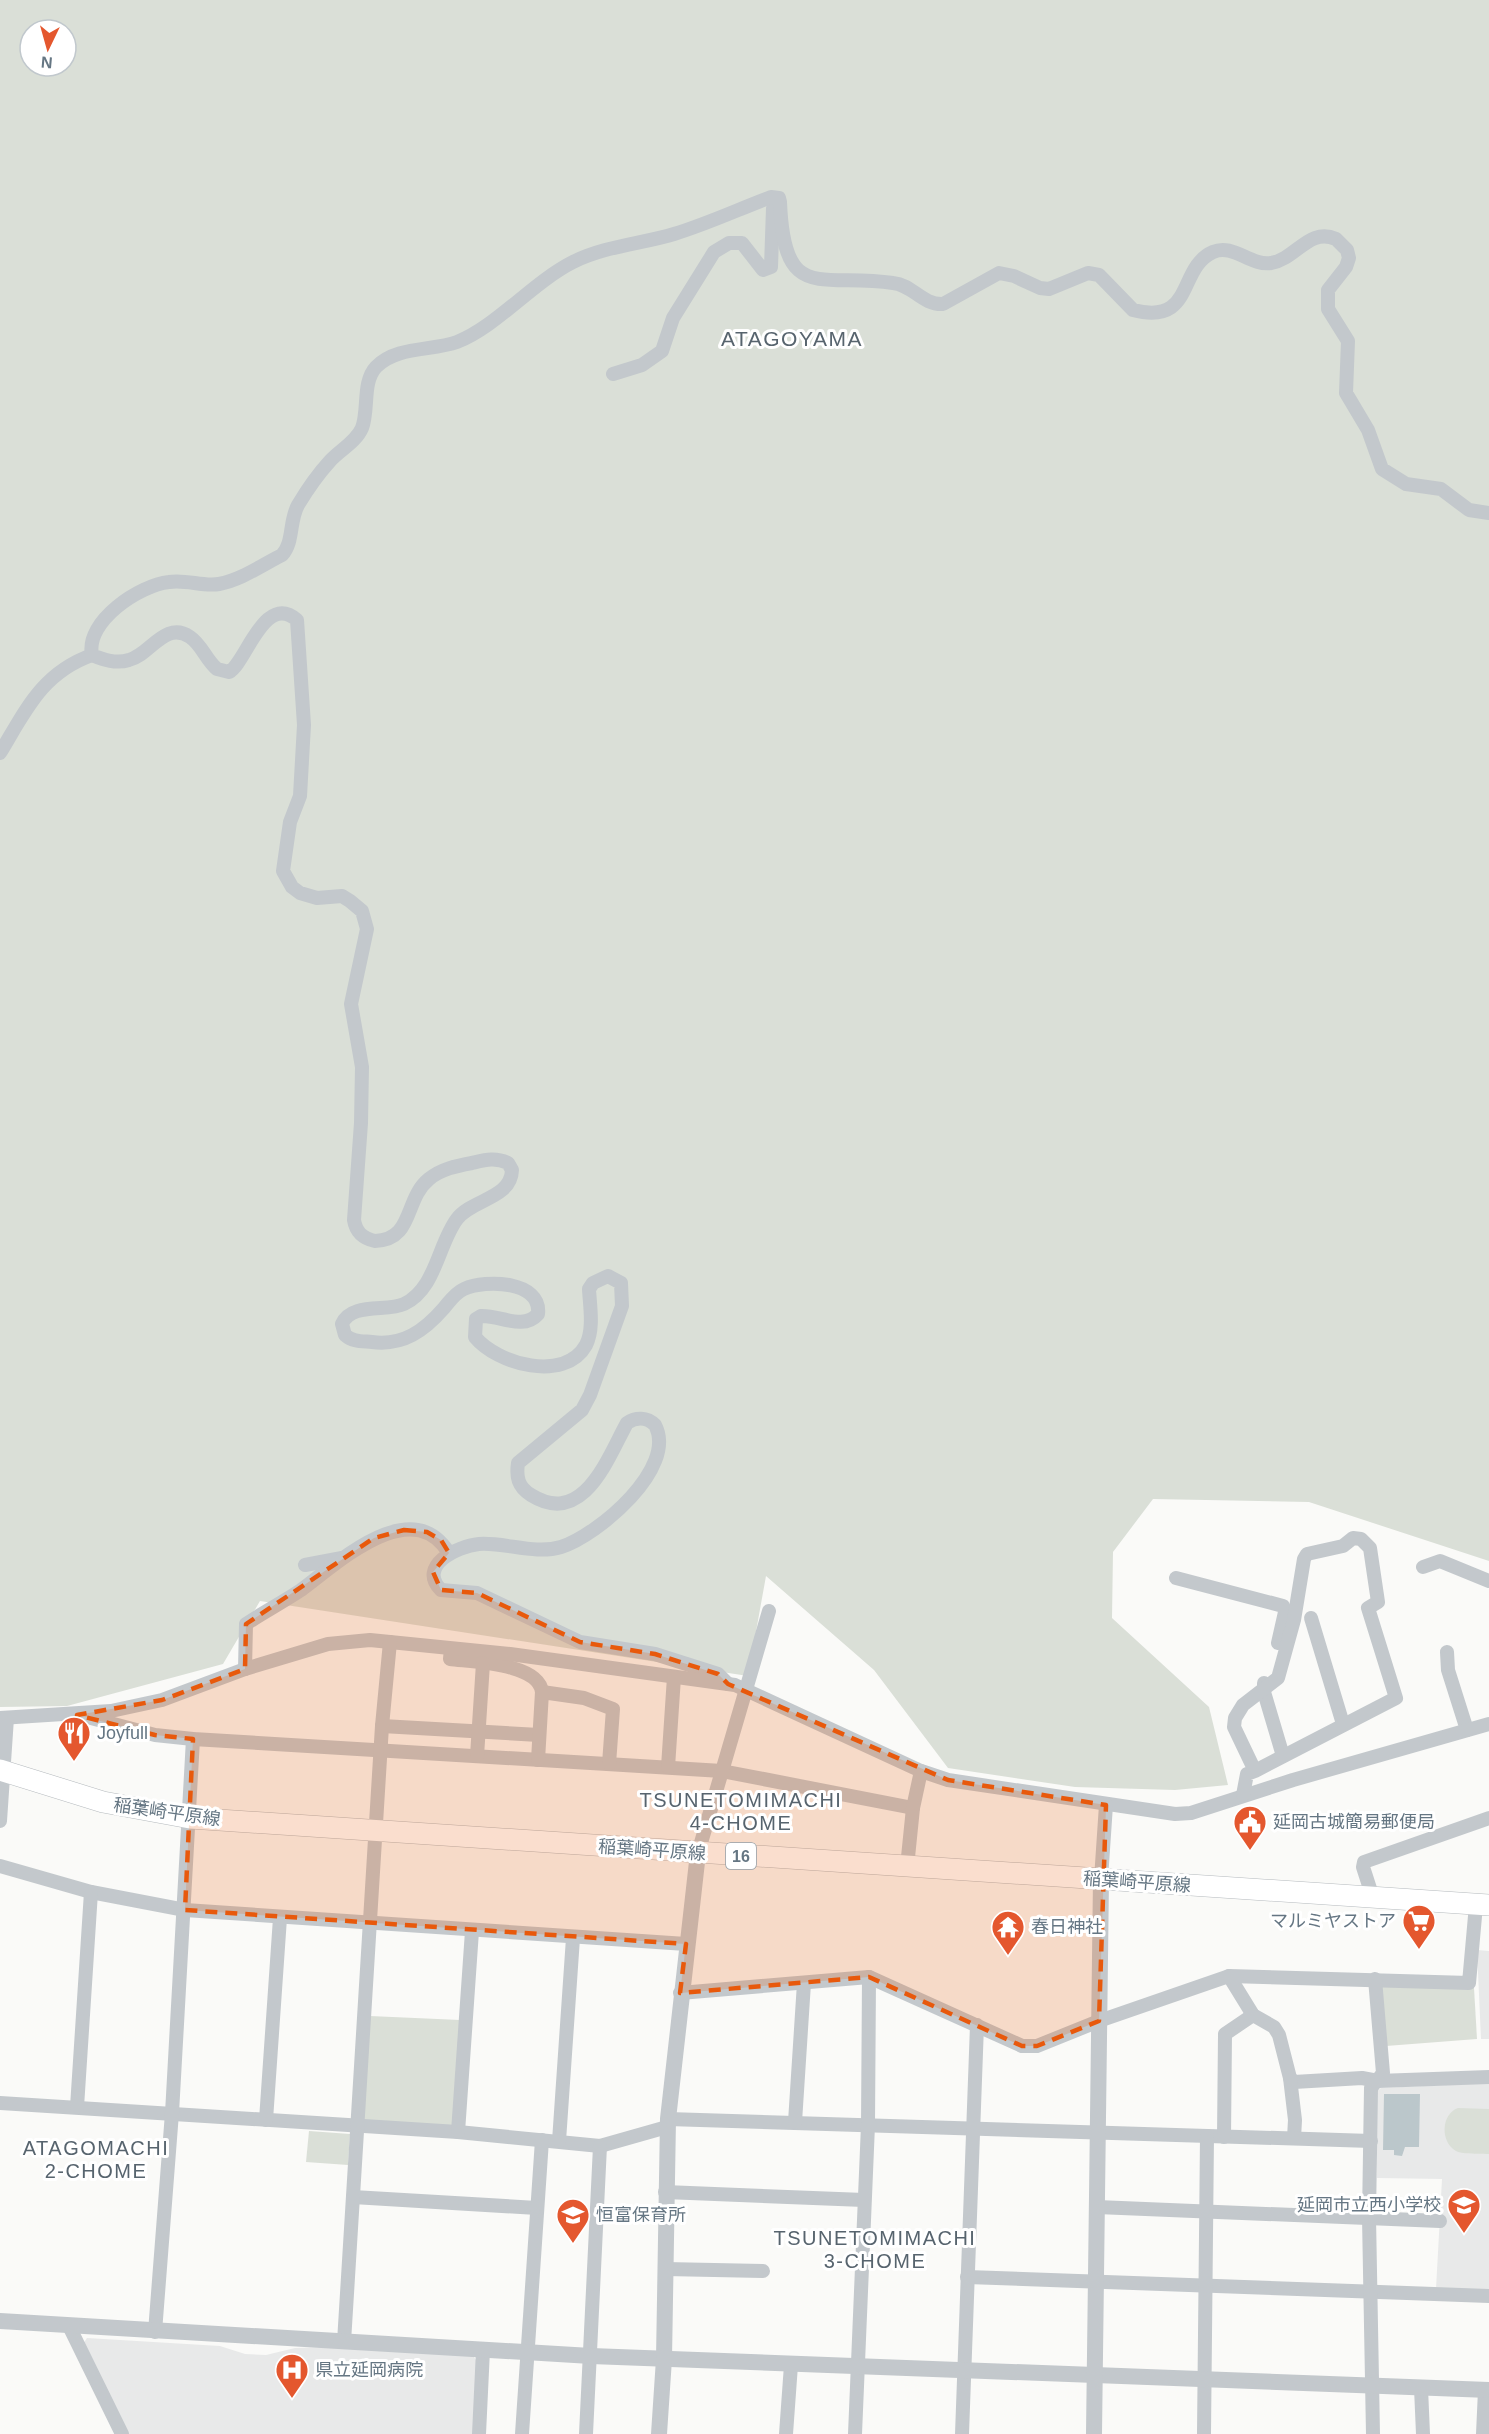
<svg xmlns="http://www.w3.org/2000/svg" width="1489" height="2434" font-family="Helvetica,'Noto Sans JP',sans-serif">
	<rect width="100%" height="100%" fill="#fafaf8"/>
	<g fill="#e8e9e9">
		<polygon points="1477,1950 1489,1951 1489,2039 1481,2039"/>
		<polygon points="1489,2083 1489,2291 1436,2289 1442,2179 1377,2178 1377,2091 1381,2088"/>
		<polygon points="87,2338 220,2346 245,2354 266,2355 295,2348 327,2347 473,2356 479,2364 475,2434 125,2434 81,2347"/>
	</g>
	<g fill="#dadfd7" fill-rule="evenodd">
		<path d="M0,0H1489V1561L1309,1502L1153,1499L1113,1552L1112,1618L1209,1707L1228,1785L1175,1790L1075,1787L948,1768L874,1670L766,1576L748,1676L260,1601L223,1664L67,1706L0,1707ZM30,30H66V66H30Z"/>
		<polygon points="1381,1985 1474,1988 1477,2039 1386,2046"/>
		<polygon points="370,2016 460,2020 453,2124 450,2128 366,2122 363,2118"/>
		<path d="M1458,2108L1489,2109V2154C1479,2153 1464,2155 1456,2151C1440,2142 1441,2114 1458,2108Z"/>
		<polygon points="309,2131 350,2134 348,2165 306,2162"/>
	</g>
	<polygon fill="#bbc7cb" points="1384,2094 1420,2094 1419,2147 1405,2147 1402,2156 1394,2155 1394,2150 1383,2150"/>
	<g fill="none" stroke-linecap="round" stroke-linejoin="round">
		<defs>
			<polyline id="primary" points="0,1770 103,1802 190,1818 1489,1905"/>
		</defs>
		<use href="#primary" stroke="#b5babe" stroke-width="22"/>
		<g stroke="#c3c8cc" stroke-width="14">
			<polyline points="613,374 642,365 662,351 673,318 714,252 729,243 742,243 763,270 771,267 773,208"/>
			<path d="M0,753C26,710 42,673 92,655"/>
			<polyline points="305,1565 342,1558"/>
			<polyline points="1423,1567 1440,1561 1489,1581"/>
			<polyline points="1176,1578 1283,1606 1285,1612 1278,1643"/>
			<polyline points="1311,1618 1343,1724"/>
			<path d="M451,1649L450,1659C472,1662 539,1663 542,1692"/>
			<polyline points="1447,1652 1448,1670 1467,1730"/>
			<path d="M245,1669L246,1624C264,1612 283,1602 301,1590C338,1563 411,1493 449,1553"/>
			<polyline points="1264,1683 1264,1692 1283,1756"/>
			<path d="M728,1684L718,1674L655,1654L580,1642L477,1593L441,1590C417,1566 457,1546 479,1544C505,1542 535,1555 561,1547C598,1535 678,1468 655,1425C647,1417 636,1417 627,1423C608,1457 584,1528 531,1495C518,1487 516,1477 518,1463L582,1410L590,1395L622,1306L621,1283L608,1276L593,1283L589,1289C590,1307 594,1329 586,1345C565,1383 497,1364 475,1337L476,1319L481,1316C500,1315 523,1331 538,1314C542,1281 486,1279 464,1289C455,1293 450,1301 444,1308C424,1331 403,1346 372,1342C362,1341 353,1342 345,1335L342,1324C351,1302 387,1312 404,1304C436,1289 438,1244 457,1219C472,1199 511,1199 512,1170L508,1163C495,1157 485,1160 472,1163C456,1166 441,1169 429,1179C404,1199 414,1240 375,1241C362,1238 356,1232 354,1220L361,1123L362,1067L351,1004L367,929L362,911L350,901L342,896L317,898L300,893L292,887L283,871L290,822L300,796L304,725L297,620C264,592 246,663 229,672L217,669C206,660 202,645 190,637C165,620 150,655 129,660C116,664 104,660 92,655C85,621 140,585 169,582C186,579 203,587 219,584C241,580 262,565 282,555C294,542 289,521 298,505C307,490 319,473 330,461C340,450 356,442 362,428C369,410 362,382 376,367C396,346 432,351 457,342C496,327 533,282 573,262C605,246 641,244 674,234C707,224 739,209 771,197L779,198L780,202C784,303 818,273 893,283C913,285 922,305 943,304L999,273L1014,276L1040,288L1049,289L1088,273L1099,275L1133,310C1195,326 1177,268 1213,252C1233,243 1250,266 1271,263C1296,259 1309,227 1336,239L1347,250L1349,258L1346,267L1328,290V309L1348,341L1346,393L1368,430L1382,469L1406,484L1441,489L1469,510L1489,513"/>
			<polyline points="0,1718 111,1711 162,1700 245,1669 328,1644 370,1640 510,1654 735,1685 921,1771 948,1780 1175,1814 1191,1813 1293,1780 1489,1724"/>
			<polyline points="91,1718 155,1735 193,1739 722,1771 913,1808"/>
			<polyline points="382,1726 539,1735"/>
			<polyline points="477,1756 483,1663"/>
			<polyline points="538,1760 542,1692 584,1698 613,1709 609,1764"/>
			<polyline points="668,1767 674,1677"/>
			<polyline points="1243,1795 1247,1774 1255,1771 1234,1727 1235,1718 1243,1705 1278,1678 1294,1620 1304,1559 1307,1554 1343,1546 1353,1538 1361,1539 1370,1548 1378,1602 1368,1608 1396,1698 1255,1771"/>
			<polyline points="0,1821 7,1718"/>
			<polyline points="698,1853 769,1611"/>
			<polyline points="0,1866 91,1892 185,1910 686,1944"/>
			<polyline points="907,1867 913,1808 921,1771"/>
			<polyline points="1101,1879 1106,1805"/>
			<polyline points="1373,1898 1363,1867 1364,1862 1489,1818"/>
			<polyline points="1229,1976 1253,2015 1274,2027 1279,2035 1290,2078 1294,2082 1362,2078 1378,2081 1489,2077"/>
			<polyline points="680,1993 869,1977 1022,2046 1037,2046 1099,2021 1229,1976 1469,1983 1476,1905"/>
			<polyline points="1290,2078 1295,2120 1294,2138"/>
			<polyline points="0,2103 458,2132 600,2146 667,2127"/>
			<polyline points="77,2107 91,1892"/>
			<polyline points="668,2119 1371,2141"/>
			<polyline points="266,2120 280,1918"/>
			<polyline points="795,2122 804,1983"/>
			<polyline points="458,2132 472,1931"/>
			<polyline points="1224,2137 1225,2034 1253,2015"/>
			<polyline points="559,2141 573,1938"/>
			<polyline points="665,2192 864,2200"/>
			<polyline points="353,2197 537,2208"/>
			<polyline points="1097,2207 1440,2221"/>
			<polyline points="665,2269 763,2271"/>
			<polyline points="967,2277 1489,2296"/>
			<polyline points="69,2326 122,2434"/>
			<polyline points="155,2332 172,2113 193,1739"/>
			<polyline points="344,2342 382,1726 390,1642"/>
			<polyline points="1421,2388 1423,2434"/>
			<polyline points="479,2434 483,2350"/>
			<polyline points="522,2434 542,2140"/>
			<polyline points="586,2434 600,2146"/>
			<polyline points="786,2434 791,2365"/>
			<polyline points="855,2434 868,2125 869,1977"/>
			<polyline points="962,2434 977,2025"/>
			<polyline points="1204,2434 1207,2136"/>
			<polyline points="1373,2434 1369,2217 1371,2088 1383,2073 1375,1979"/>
			<polyline points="1483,2434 1485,2390"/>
		</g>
		<g stroke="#c3c8cc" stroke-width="16">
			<polyline points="0,2321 591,2356 1489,2390"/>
			<polyline points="659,2434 664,2359 668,2119 698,1853"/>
			<polyline points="1094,2434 1101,1879"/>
		</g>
		<use href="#primary" stroke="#fff" stroke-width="21"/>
	</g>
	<path fill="#e8590c" fill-opacity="0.2" stroke="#e8590c" stroke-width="4.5" stroke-dasharray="12 8" stroke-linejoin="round" d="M404,1530L427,1532L441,1540L449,1553L433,1572L441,1590L477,1593L580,1642L655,1654L718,1674L728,1684L948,1780L1106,1805L1099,2021L1037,2046H1022L869,1977L680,1993L686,1944L185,1910L193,1739L155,1735L77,1715L162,1700L245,1669L246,1624L374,1538Z"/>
	<defs>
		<symbol id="restaurant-pin" viewBox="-11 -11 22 30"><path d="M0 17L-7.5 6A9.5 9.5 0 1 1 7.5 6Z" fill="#e4572e" stroke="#fff"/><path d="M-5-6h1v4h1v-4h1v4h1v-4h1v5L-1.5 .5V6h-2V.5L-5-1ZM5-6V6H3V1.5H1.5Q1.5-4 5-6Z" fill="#fff"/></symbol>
		<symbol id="civic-pin" viewBox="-11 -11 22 30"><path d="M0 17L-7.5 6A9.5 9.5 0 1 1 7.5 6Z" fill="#e4572e" stroke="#fff"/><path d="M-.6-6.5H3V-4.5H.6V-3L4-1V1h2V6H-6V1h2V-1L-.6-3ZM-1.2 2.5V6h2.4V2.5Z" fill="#fff"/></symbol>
		<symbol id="supermarket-pin" viewBox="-11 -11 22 30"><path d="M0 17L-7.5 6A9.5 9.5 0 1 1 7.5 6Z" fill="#e4572e" stroke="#fff"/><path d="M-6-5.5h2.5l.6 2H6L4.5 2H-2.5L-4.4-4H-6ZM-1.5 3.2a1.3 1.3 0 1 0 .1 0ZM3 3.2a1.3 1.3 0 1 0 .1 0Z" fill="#fff"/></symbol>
		<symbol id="temple-pin" viewBox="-11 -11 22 30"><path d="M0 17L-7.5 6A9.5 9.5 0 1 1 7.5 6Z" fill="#e4572e" stroke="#fff"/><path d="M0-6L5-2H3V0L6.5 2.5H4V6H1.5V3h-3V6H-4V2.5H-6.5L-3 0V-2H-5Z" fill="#fff"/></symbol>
		<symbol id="school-pin" viewBox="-11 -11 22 30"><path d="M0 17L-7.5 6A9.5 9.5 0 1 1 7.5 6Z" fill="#e4572e" stroke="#fff"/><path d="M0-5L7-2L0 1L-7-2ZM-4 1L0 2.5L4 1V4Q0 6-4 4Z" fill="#fff"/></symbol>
		<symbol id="hospital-pin" viewBox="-11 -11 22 30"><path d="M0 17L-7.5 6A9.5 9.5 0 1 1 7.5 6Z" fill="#e4572e" stroke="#fff"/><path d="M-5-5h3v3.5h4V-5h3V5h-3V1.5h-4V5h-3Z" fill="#fff"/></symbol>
	</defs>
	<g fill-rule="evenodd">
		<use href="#restaurant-pin" x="55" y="1714" width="38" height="52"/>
		<use href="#civic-pin" x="1231" y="1803" width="38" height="52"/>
		<use href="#supermarket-pin" x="1400" y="1902" width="38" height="52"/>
		<use href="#temple-pin" x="989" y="1908" width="38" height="52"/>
		<use href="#school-pin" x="1445" y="2186" width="38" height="52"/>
		<use href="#school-pin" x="554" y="2196" width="38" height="52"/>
		<use href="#hospital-pin" x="273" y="2351" width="38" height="52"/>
	</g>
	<g text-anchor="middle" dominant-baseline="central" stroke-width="6" stroke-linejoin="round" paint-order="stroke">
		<rect fill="#fff" stroke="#939fa8" stroke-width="1.5" x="726" y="1843" width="30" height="26" rx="4.5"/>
		<g font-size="16" font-weight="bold" fill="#657683">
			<text x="741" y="1856">16</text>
		</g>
		<g font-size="18" fill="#657683" stroke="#fff" text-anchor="start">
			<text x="97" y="1733">Joyfull</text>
			<text x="1273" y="1822">延岡古城簡易郵便局</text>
			<text x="1396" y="1921" text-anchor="end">マルミヤストア</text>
			<text x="1031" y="1927">春日神社</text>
			<text x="1441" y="2205" text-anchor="end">延岡市立西小学校</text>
			<text x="596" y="2215">恒富保育所</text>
			<text x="315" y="2370">県立延岡病院</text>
		</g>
		<g font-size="18" fill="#657683" stroke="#fff">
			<text transform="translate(167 1812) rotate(8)">稲葉崎平原線</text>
			<text transform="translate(652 1850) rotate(4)">稲葉崎平原線</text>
			<text transform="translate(1137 1882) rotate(4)">稲葉崎平原線</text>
		</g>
		<g font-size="20" letter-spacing="1.5" fill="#57646e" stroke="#fff">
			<text x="741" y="1800">TSUNETOMIMACHI<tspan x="741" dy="23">4-CHOME</tspan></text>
			<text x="96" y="2148">ATAGOMACHI<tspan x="96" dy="23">2-CHOME</tspan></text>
			<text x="875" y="2238">TSUNETOMIMACHI<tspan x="875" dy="23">3-CHOME</tspan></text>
		</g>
		<g font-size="21" letter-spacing="1.5" fill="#57646e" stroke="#fff">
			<text x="792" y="338">ATAGOYAMA</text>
		</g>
	</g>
	<g transform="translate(48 48) rotate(185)"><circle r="28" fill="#ffffff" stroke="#c1c8cd" stroke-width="1.5"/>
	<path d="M0-4.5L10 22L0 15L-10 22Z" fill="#e4572e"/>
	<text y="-9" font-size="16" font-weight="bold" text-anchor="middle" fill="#657683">N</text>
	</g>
</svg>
